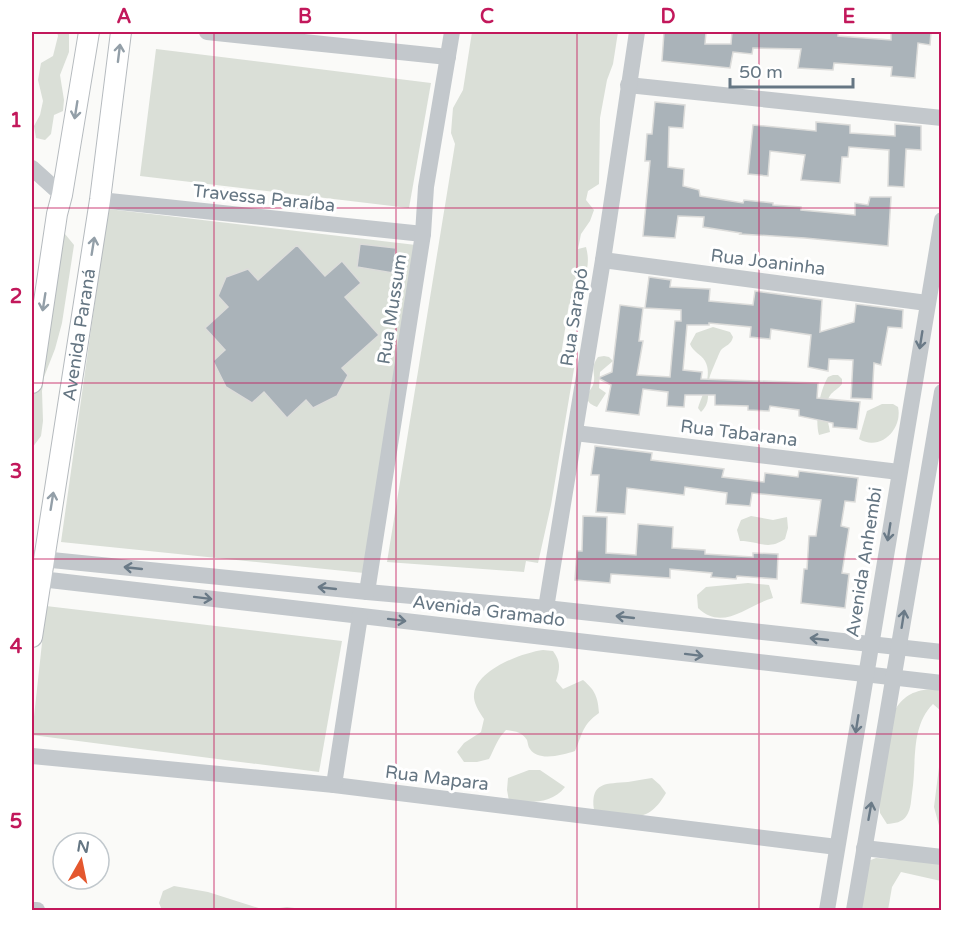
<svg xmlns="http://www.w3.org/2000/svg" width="973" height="942" font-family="'Varela Round',sans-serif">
	<rect width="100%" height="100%" fill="#fafaf8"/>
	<g fill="#dadfd7">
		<polygon points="57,32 69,32 69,52 60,75 64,100 63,111 54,115 51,134 45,140 36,138 34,126 40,115 43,101 38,80 41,63 53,56 58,36"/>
		<path d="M472,32H618L613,64L607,80L600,118L599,184L588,191L586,200L594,210L590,221L581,234L578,249L586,247C592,269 582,277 580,298L571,306L569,304L561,355L575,363L551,505L538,563L526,561L524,572L387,562L455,144L451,133L452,120L453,108L463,90Z"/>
		<polygon points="156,49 431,83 409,208 140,176"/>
		<polygon points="108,209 416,245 364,573 61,542"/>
		<polygon points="65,234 74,245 62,323 55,349 44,377 42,391 43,421 41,436 32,448 32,398 56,246"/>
		<path d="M713,327L730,332L733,337C731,345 726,345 721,350C720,351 711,373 710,376C705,389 713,401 701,412L698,408C702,395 713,375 705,361C701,354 693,352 690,344L696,333Z"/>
		<path d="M604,356L609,357L613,361L600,372L599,388L606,393L597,407C592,405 588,403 587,398C587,392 591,390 593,385C597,374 589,369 598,357Z"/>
		<path d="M833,375H838L842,379V384C839,388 835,390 831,394C823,404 828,420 830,432L819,435C815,419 819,392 828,377Z"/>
		<path d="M882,404H893L898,407C903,429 880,452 859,439L867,411Z"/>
		<path d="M751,516L773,520L787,517L788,528L785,539C767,551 760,541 740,541L737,530L741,520Z"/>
		<path d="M748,583L769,585L773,598C747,605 723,632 698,608L697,595L706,587Z"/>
		<polygon points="46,606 342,641 319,772 32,735"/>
		<path d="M543,650L553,651C561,662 560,668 556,681L563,689L583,680C595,690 598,697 599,713C582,725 583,733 575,751C563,755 538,762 530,749C528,747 528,743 527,740C522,732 515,731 506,730C497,739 495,748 489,759L477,762H464L457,752L464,743L481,732L484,719C480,713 475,706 474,698C472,671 521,653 543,650Z"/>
		<path d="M933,689L941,691V711L933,704C910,727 917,763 912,793C911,800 911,809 907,815C902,823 895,823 887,824L880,813L879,802L895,710C904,695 915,690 933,689Z"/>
		<polygon points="941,719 941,833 934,807 940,759"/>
		<path d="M529,770H540L565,787C551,805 530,802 509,801L507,790L508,778Z"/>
		<path d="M652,778L660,785L666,793C646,828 627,815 594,810C590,781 607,784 628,782C636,781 643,779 652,778Z"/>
		<polygon points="876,858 941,863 941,881 901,872 892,887 888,910 861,910 868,861"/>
		<polygon points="174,886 208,892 265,910 287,907 309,910 162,910 159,903 163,891"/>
	</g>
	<g fill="#aab3b9" stroke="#dcdcda" stroke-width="1.5">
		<polygon points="664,32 706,32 705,44 731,44 732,32 838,32 838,36 891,40 891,32 931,32 930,45 918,43 915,78 891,76 892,67 834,63 833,70 798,68 801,49 753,48 752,54 733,52 730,68 662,61"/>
		<polygon points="655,102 685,105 683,128 669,127 668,167 684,169 683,186 699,190 700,196 743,203 744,200 773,203 773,205 801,207 801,210 855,215 855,203 868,205 870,197 891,197 888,246 805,238 740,234 741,233 703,227 704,217 678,216 675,238 643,236 650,161 645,161 647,134 652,134"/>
		<polygon points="816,122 850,125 850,133 895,136 895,124 921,126 921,150 906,149 904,187 888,186 889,150 849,147 848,157 842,157 840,183 801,180 805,155 770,151 768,176 748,174 753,125 816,131"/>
		<polygon points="360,244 396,248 393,273 357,267"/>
		<polygon points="297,245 325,276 342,261 361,283 345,297 379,335 342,368 348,375 337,396 313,408 306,400 287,418 264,392 252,403 226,387 213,361 225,350 205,328 228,307 218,296 226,277 248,269 258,280"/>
		<polygon points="649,277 671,280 670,287 710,289 709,301 753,305 755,291 822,300 820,332 854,322 856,304 903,310 902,328 888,327 881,365 874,363 872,399 851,398 853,360 829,359 828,371 808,367 811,335 771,329 770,339 750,337 751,327 709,323 709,325 687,325 683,370 702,372 701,379 818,383 817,398 860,402 857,429 833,427 833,423 799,416 799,410 770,406 769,411 748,410 748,406 715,405 715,395 685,395 684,407 667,406 668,392 643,389 639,415 606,411 611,385 598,378 612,372 620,305 643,308 639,341 643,341 637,375 670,377 675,321 681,321 681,310 645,308"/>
		<polygon points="595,446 652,453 651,460 724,469 722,477 764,482 765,473 798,477 799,471 858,478 855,502 845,501 841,526 849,528 842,573 849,574 845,608 801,603 804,569 807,569 809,536 816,536 821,500 752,493 750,506 726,504 727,493 685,487 684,495 627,488 625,514 596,512 599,475 591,475"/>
		<polygon points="583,516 607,517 606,553 636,555 638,524 673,527 672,548 705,550 705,554 753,557 753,553 778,554 777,579 737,576 736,579 711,577 712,573 670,569 670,578 611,574 610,583 575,580 577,551 582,551"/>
	</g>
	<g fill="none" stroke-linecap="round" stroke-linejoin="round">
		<defs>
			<g id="major">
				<polyline points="32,383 57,214 62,195 89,32"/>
				<path id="s1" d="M32,637L100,200L121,32"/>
			</g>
		</defs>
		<use href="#major" stroke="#b5babe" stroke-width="22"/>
		<g stroke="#c3c8cc" stroke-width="16">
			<polyline points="207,32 448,57"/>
			<polyline points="628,85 942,118"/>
			<polyline points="32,168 62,195"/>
			<polyline points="100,200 423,234"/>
			<polyline points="603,260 927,303"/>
			<polyline points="575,433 899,472"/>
			<polyline points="32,558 367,592 546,608 942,652"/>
			<polyline points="32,578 942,683"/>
			<polyline points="367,592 423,234 426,187 452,32"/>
			<polyline points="546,608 603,260 637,32"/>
			<polyline points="32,756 334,785 837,847"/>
			<polyline points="334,785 360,616"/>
			<polyline points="864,848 942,857"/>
			<polyline points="32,910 37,910"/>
			<polyline points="827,910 942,220"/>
			<polyline points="854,910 942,392"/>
		</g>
		<use href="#major" stroke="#fff" stroke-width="20"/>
	</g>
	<defs><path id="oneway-shaft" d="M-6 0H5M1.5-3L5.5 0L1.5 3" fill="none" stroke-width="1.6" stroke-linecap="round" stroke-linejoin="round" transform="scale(1.5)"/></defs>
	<g stroke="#939fa8">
		<use href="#oneway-shaft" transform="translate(119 53) rotate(-83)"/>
		<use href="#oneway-shaft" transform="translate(76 110) rotate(99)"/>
		<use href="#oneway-shaft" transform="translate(93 246) rotate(-81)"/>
		<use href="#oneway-shaft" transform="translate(44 302) rotate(99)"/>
		<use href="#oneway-shaft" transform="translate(52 501) rotate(-81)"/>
	</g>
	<g stroke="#6a7a87">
		<use href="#oneway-shaft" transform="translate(921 340) rotate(99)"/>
		<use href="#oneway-shaft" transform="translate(889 532) rotate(99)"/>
		<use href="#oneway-shaft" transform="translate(133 568) rotate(-174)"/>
		<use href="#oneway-shaft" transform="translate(327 588) rotate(-174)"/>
		<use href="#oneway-shaft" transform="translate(203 598) rotate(7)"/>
		<use href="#oneway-shaft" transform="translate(625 617) rotate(-174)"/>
		<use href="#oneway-shaft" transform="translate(903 619) rotate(-81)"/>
		<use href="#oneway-shaft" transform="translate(397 620) rotate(7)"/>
		<use href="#oneway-shaft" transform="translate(819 639) rotate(-174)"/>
		<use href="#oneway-shaft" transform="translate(694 655) rotate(7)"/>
		<use href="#oneway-shaft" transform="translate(857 724) rotate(99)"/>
		<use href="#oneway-shaft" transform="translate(870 811) rotate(-80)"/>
	</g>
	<path fill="none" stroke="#c2185b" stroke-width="1.5" stroke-opacity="0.55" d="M214,32V910M396,32V910M577,32V910M759,32V910M32,208H942M32,383H942M32,559H942M32,734H942"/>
	<g text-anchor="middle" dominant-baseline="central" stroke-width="6" stroke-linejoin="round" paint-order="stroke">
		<g font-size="18" fill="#657683" stroke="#fff">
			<text transform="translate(264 198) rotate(6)">Travessa Paraíba</text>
			<text transform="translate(768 262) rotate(7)">Rua Joaninha</text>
			<text transform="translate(392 309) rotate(-81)">Rua Mussum</text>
			<text transform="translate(574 317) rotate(-81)">Rua Sarapó</text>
			<text stroke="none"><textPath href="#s1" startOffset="306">Avenida Paraná</textPath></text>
			<text transform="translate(739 433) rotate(7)">Rua Tabarana</text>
			<text transform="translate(864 562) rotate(-81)">Avenida Anhembi</text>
			<text transform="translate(489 611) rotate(7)">Avenida Gramado</text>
			<text transform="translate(437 778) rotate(7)">Rua Mapara</text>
		</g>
	</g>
	<rect width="973" height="942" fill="none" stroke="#ffffff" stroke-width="66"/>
	<g transform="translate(81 861) rotate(9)"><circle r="28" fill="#ffffff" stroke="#c1c8cd" stroke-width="1.5"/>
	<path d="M0-4.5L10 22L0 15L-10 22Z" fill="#e4572e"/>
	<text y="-9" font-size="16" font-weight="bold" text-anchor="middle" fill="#657683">N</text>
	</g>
	<path d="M730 78v9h123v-9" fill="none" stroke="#657683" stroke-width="3"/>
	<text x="739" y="78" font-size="18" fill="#657683" stroke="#ffffff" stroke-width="4.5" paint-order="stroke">50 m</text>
	<rect x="33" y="33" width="907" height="876" fill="none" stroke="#c2185b" stroke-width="2"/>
	<g font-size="20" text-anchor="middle" font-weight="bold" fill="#c2185b">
		<text x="124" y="23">A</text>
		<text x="305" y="23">B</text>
		<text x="487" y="23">C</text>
		<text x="668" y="23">D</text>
		<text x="849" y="23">E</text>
		<text x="16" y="127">1</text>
		<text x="16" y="303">2</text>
		<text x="16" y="478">3</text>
		<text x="16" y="653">4</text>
		<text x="16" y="828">5</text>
	</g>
</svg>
